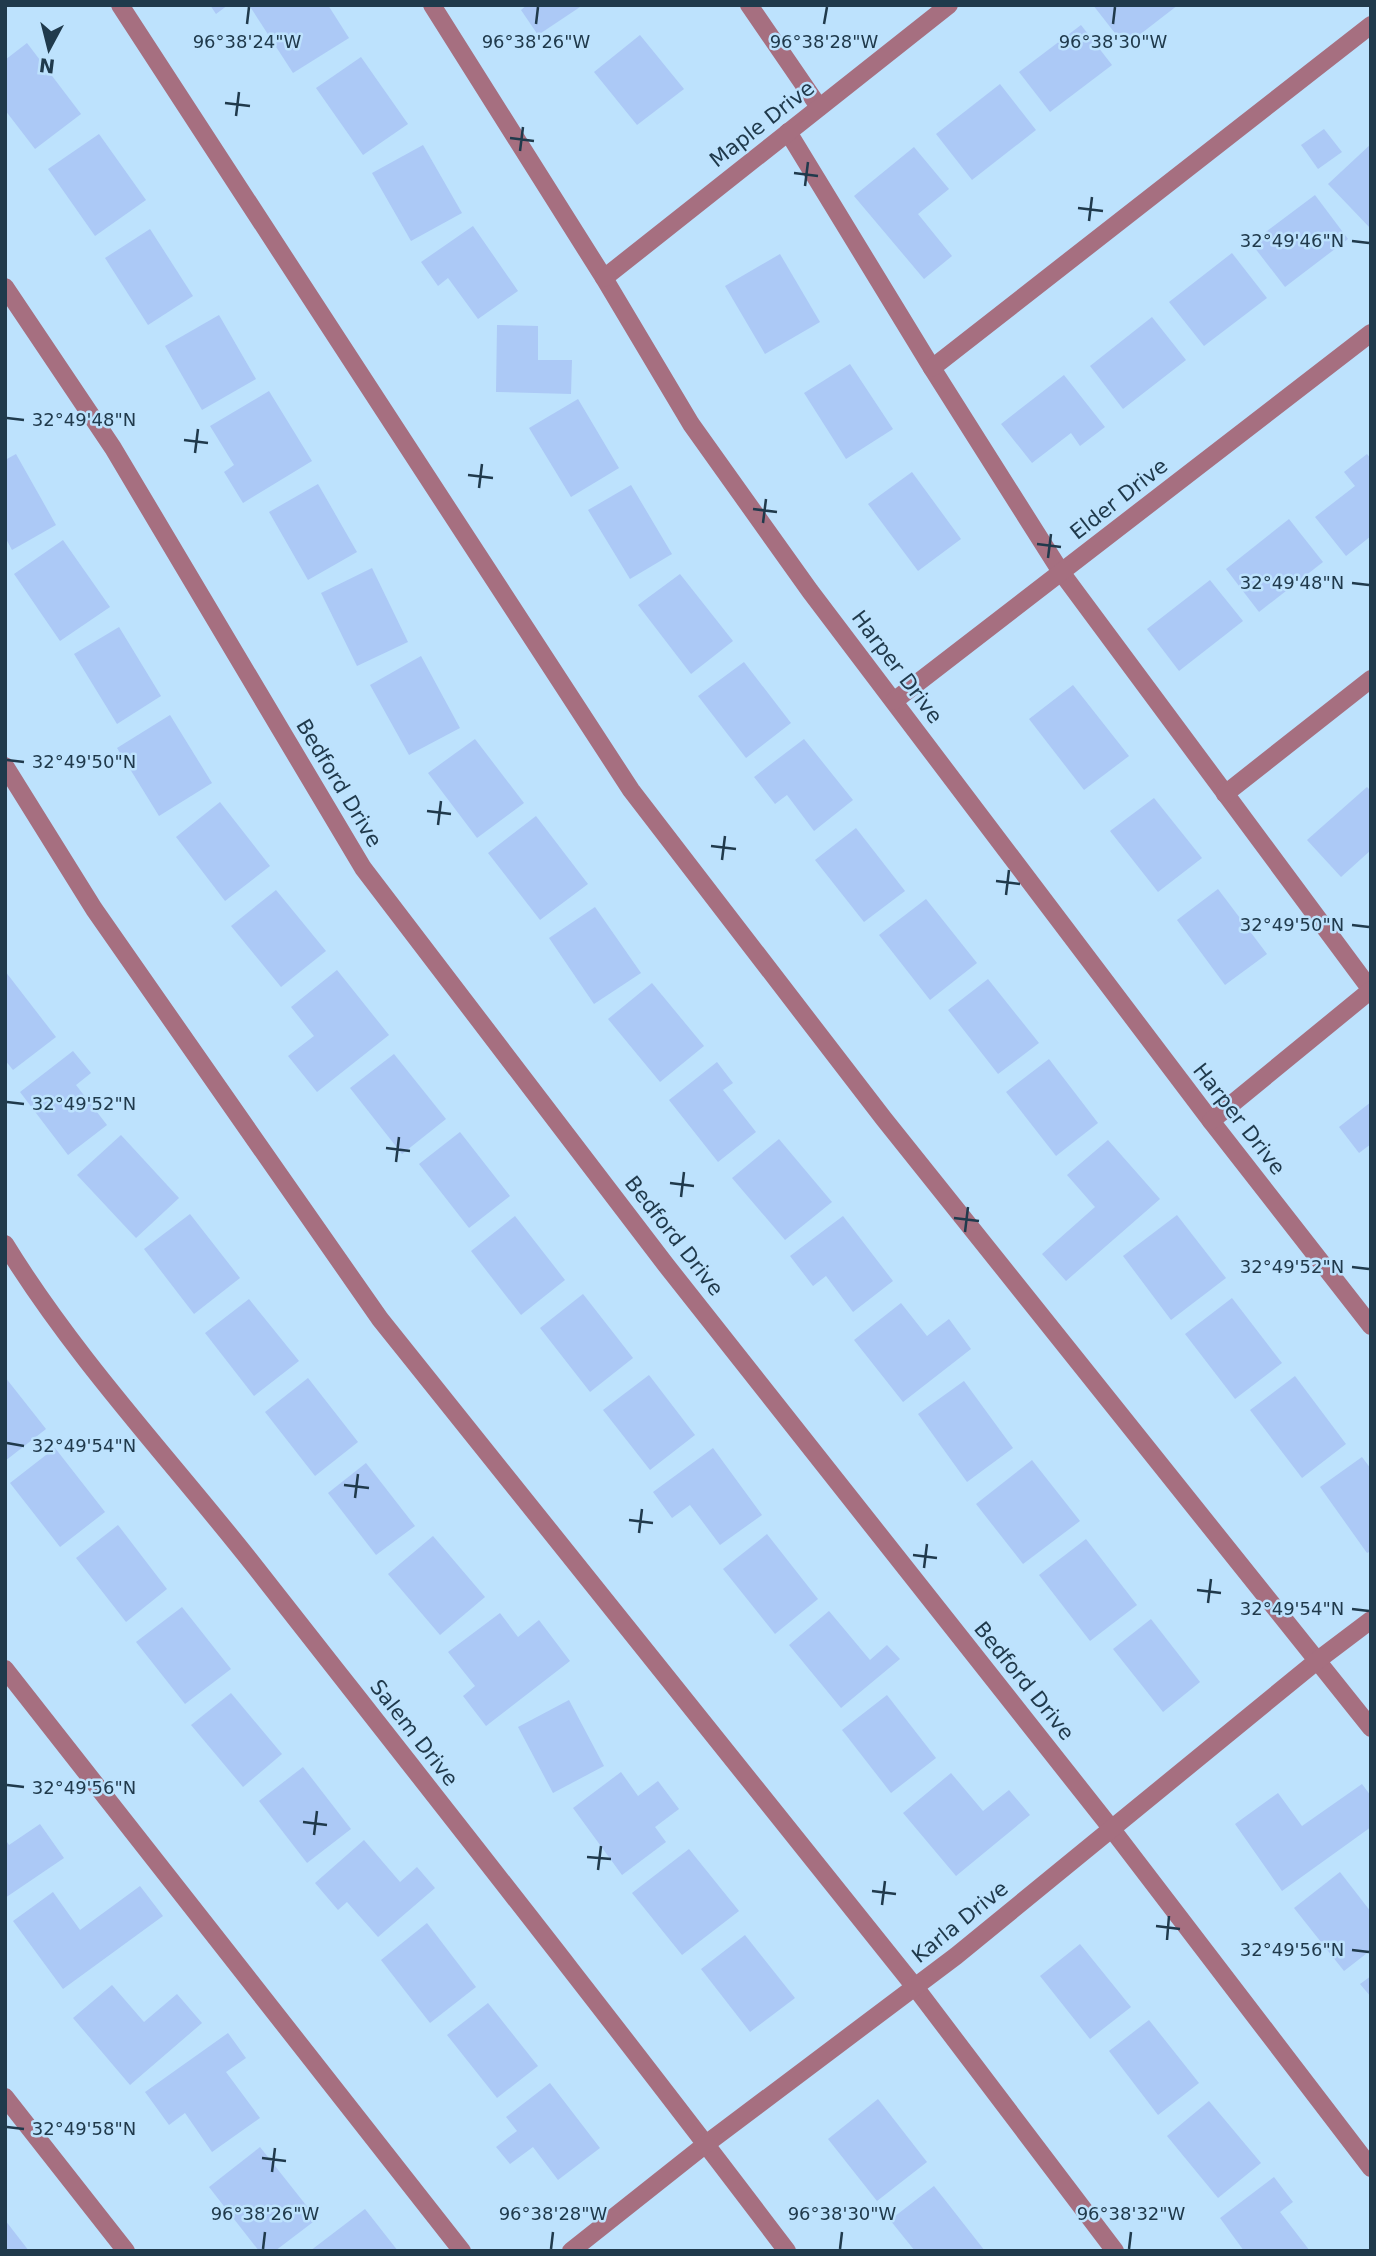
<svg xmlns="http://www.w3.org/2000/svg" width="1376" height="2256" font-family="'DejaVu Sans',sans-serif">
	<rect width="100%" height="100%" fill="#bde2fd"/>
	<g fill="#acc9f6">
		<polygon points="210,5 228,5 216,14"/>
		<polygon points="249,5 328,5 349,38 293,73"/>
		<polygon points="527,5 583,5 538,35 521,10"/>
		<polygon points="1093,5 1178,5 1125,46"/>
		<polygon points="1081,25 1112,65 1050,112 1019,72"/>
		<polygon points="640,35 684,89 637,125 594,72"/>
		<polygon points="27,43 81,114 35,149 5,110 5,60"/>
		<polygon points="361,57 408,124 363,155 316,88"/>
		<polygon points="1000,84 1036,130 972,180 936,134"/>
		<polygon points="1324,129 1342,152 1318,169 1301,145"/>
		<polygon points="99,134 146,200 95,236 48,169"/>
		<polygon points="1371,144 1371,229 1328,184"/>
		<polygon points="423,145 462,213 411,241 372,173"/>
		<polygon points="914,147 949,189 918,214 952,256 924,279 854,196"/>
		<polygon points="1315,195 1348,239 1285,287 1251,243"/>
		<polygon points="473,226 518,291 478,319 448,278 438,286 421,262"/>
		<polygon points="150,229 193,296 148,325 105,258"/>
		<polygon points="1232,253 1267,298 1204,346 1169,302"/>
		<polygon points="780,254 820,322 765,354 725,286"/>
		<polygon points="219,315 256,379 202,410 165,346"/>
		<polygon points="1152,317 1186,360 1123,409 1090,366"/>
		<polygon points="497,325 538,326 538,360 572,360 571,394 496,392"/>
		<polygon points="850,364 893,429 846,459 804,393"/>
		<polygon points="1064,375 1105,427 1080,446 1071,433 1032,463 1001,424"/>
		<polygon points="269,391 312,461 243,503 224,472 234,465 210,426"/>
		<polygon points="578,399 619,468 571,497 529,428"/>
		<polygon points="16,454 56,525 12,550 5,537 5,460"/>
		<polygon points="1367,454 1371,459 1371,536 1346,556 1315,517 1355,486 1344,472"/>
		<polygon points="912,472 961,539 918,571 868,504"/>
		<polygon points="318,484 357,552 308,580 269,512"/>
		<polygon points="631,485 672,554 630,579 588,510"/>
		<polygon points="1289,519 1323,562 1259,612 1226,569"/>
		<polygon points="63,540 110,607 60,641 14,574"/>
		<polygon points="372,568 408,642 357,666 321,593"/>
		<polygon points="680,574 733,641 691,674 638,605"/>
		<polygon points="1210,580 1243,621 1179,671 1147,629"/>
		<polygon points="119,627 161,696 117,724 74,654"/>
		<polygon points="421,656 460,728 409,755 370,685"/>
		<polygon points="744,662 791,723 746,758 698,696"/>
		<polygon points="1073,685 1129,756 1084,790 1029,719"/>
		<polygon points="170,715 212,783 159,816 117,748"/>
		<polygon points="475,739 524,803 477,838 428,773"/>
		<polygon points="804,739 853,800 814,831 787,795 775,804 754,777"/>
		<polygon points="1367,787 1371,791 1371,850 1341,877 1307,840"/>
		<polygon points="1154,798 1202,858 1158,892 1110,831"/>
		<polygon points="220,802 270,866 225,901 176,837"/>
		<polygon points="536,816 588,884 540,920 488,853"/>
		<polygon points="856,828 905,891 864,922 815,860"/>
		<polygon points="1218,889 1267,954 1225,985 1177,920"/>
		<polygon points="276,890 326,951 281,987 231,926"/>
		<polygon points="926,899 977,963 930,1000 879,935"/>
		<polygon points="595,907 641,973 594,1004 549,938"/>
		<polygon points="337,970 389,1035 317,1092 288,1056 314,1036 291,1007"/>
		<polygon points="5,971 56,1037 13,1070 5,1060"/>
		<polygon points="988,979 1039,1043 998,1074 948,1010"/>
		<polygon points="652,983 704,1046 660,1082 608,1019"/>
		<polygon points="73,1051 91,1073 76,1085 107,1125 68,1155 20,1092"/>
		<polygon points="394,1054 446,1119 402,1154 350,1088"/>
		<polygon points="1049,1059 1098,1123 1056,1156 1006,1092"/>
		<polygon points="717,1062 733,1083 723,1090 756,1132 718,1162 669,1100"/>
		<polygon points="1371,1102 1371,1144 1359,1153 1339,1127"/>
		<polygon points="460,1132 510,1196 469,1228 419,1164"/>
		<polygon points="121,1135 179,1198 136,1238 77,1175"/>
		<polygon points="779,1139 832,1202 785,1240 732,1178"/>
		<polygon points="1108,1140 1160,1199 1066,1281 1042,1254 1095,1207 1067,1175"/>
		<polygon points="190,1214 240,1278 194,1314 144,1249"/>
		<polygon points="1177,1215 1226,1278 1171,1320 1123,1256"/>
		<polygon points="515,1216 565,1280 521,1315 471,1251"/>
		<polygon points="843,1216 893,1281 853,1312 826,1276 813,1286 790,1256"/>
		<polygon points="583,1294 633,1358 590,1392 540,1328"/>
		<polygon points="1232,1298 1282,1363 1235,1399 1185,1334"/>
		<polygon points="249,1299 299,1361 254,1396 205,1333"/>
		<polygon points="901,1303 927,1336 949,1319 971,1349 903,1402 854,1340"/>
		<polygon points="649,1375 695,1435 650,1470 603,1410"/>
		<polygon points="1295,1376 1346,1444 1302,1478 1250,1410"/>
		<polygon points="5,1377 46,1429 5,1461"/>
		<polygon points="308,1378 358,1442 315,1476 265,1412"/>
		<polygon points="964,1381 1013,1448 967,1482 918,1414"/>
		<polygon points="55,1448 105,1512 60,1547 10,1483"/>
		<polygon points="713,1448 762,1515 720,1545 690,1505 672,1518 653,1492"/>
		<polygon points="1362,1457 1371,1469 1371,1551 1367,1553 1320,1487"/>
		<polygon points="1032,1460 1080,1521 1023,1564 976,1504"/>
		<polygon points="366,1463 415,1526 376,1555 328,1493"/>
		<polygon points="118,1525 167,1589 126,1622 76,1558"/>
		<polygon points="767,1534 818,1599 775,1634 723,1569"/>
		<polygon points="433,1536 485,1597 440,1635 388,1574"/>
		<polygon points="1086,1539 1137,1605 1090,1641 1039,1575"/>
		<polygon points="182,1607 231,1669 185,1704 136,1642"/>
		<polygon points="829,1611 870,1660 887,1645 900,1659 841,1708 789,1645"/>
		<polygon points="500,1613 518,1637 539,1620 570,1661 486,1726 463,1696 475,1686 448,1652"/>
		<polygon points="1151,1619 1200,1682 1163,1712 1113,1649"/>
		<polygon points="231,1693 282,1754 243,1787 191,1725"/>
		<polygon points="887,1695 936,1758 891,1793 842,1730"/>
		<polygon points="569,1700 604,1766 553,1793 518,1727"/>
		<polygon points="303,1767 351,1829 307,1863 259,1801"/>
		<polygon points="621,1772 638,1796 658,1781 679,1809 655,1827 666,1842 622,1875 573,1808"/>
		<polygon points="951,1773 983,1811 1009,1790 1030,1815 956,1876 903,1813"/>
		<polygon points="1362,1784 1371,1796 1371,1827 1282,1891 1235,1824 1278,1793 1302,1826"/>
		<polygon points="40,1824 64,1858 5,1898 5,1839 9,1845"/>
		<polygon points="364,1840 400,1882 417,1867 435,1888 378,1937 347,1902 338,1910 315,1883"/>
		<polygon points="689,1849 739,1911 682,1955 632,1893"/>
		<polygon points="1340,1872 1371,1912 1371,1950 1344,1971 1294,1908"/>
		<polygon points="140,1886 163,1916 63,1989 13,1921 53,1892 80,1930"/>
		<polygon points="427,1923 476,1987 430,2023 381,1960"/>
		<polygon points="745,1935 795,1998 750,2032 701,1969"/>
		<polygon points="1080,1944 1131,2007 1090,2039 1040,1976"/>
		<polygon points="1371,1976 1371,1997 1360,1984"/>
		<polygon points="112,1985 144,2022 177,1994 202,2023 130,2085 73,2018"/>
		<polygon points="488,2003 538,2066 497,2098 447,2035"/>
		<polygon points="1149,2020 1199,2083 1158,2115 1109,2051"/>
		<polygon points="228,2033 246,2058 226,2072 260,2118 212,2152 185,2113 169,2125 145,2092"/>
		<polygon points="550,2083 600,2148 558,2180 533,2147 510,2164 496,2147 517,2131 506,2117"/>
		<polygon points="878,2099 927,2162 877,2201 828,2139"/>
		<polygon points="1209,2101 1261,2163 1218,2198 1167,2136"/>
		<polygon points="260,2147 317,2219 275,2251 259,2251 209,2187"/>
		<polygon points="1274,2177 1293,2202 1280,2212 1310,2251 1244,2251 1220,2218"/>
		<polygon points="934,2186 985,2251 915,2251 890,2220"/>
		<polygon points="365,2209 398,2251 310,2251"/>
		<polygon points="5,2220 29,2251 5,2251"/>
	</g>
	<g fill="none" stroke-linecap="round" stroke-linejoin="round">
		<g stroke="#a66f80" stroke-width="18">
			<polyline points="120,5 631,790 884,1119 1371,1728"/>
			<polyline points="432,5 604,278 691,424 810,591 1211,1121 1371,1326"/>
			<polyline points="749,5 819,107"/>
			<polyline points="788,132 932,368 1061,572 1371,990"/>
			<polyline points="604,278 949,5"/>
			<polyline points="5,287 113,448 363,868 666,1265 1111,1828 1371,2168"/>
			<polyline points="932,368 1371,25"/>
			<polyline points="894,701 1371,333"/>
			<polyline points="5,766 94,909 380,1319 915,1987 1115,2251"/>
			<polyline points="1225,794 1371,679"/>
			<polyline points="1211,1121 1371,990"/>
			<path d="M5,1244C77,1361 172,1461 256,1568C434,1795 613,2021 787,2251"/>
			<polyline points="5,1669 462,2251"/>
			<polyline points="5,2097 126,2251"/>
			<polyline points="571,2251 706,2144 956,1956 1318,1660 1371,1620"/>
		</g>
	</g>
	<path fill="none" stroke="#203a4c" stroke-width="2.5" d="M247,24L249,7M536,24L538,7M824,24L827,7M1113,24L1115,7M225,103L250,106M236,116L239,92M510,138L534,141M520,151L523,127M794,173L818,176M805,186L808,162M1078,208L1103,211M1089,221L1092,197M1352,241L1369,243M7,418L24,420M184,440L208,443M195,453L198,429M468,475L493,478M479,488L482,464M753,509L777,512M763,523L766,499M1037,544L1061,547M1048,558L1051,534M1352,583L1369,585M7,760L24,762M427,811L451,814M438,825L441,801M711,846L736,849M722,860L725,836M996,881L1020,884M1006,895L1009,870M1352,925L1369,927M7,1102L24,1104M386,1148L410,1151M396,1162L399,1137M670,1183L694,1186M681,1197L684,1172M954,1218L979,1221M965,1232L968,1207M1352,1267L1369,1269M7,1443L24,1446M344,1485L369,1488M355,1498L358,1474M629,1520L653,1523M639,1533L642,1509M913,1555L937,1558M924,1568L927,1544M1197,1590L1221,1593M1208,1603L1211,1579M1352,1609L1369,1611M7,1785L24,1787M303,1822L327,1825M314,1835L317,1811M587,1857L611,1859M598,1870L601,1846M872,1891L896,1894M882,1905L885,1881M1156,1926L1180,1929M1167,1940L1169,1916M1352,1950L1369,1952M7,2127L24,2129M262,2158L286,2161M272,2172L275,2148M263,2249L265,2232M551,2249L553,2232M840,2249L842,2232M1129,2249L1131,2232"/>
	<g text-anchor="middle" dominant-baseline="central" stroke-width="5" stroke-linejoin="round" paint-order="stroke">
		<g font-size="21" fill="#203a4c" stroke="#bde2fd">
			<text transform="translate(762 124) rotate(-38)">Maple Drive</text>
			<text transform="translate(1119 499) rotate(-38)">Elder Drive</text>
			<text transform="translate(897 667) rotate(53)">Harper Drive</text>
			<text transform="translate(339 783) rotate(59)">Bedford Drive</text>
			<text transform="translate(1239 1119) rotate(52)">Harper Drive</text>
			<text transform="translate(674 1236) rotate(52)">Bedford Drive</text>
			<text transform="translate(1024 1681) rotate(51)">Bedford Drive</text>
			<text transform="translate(414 1733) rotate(52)">Salem Drive</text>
			<text transform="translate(960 1922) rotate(-39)">Karla Drive</text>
		</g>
	</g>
	<g font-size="18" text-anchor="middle" fill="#203a4c" stroke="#bde2fd" stroke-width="5" stroke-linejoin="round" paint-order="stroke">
		<text x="247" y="48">96°38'24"W</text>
		<text x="536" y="48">96°38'26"W</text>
		<text x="824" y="48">96°38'28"W</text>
		<text x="1113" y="48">96°38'30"W</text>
		<text x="1292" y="247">32°49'46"N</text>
		<text x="84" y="426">32°49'48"N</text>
		<text x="1292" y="589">32°49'48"N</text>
		<text x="84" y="768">32°49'50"N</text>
		<text x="1292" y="931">32°49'50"N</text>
		<text x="84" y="1110">32°49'52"N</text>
		<text x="1292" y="1273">32°49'52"N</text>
		<text x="84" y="1452">32°49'54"N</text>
		<text x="1292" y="1615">32°49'54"N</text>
		<text x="84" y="1794">32°49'56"N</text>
		<text x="1292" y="1956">32°49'56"N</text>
		<text x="84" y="2135">32°49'58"N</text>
		<text x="265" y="2220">96°38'26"W</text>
		<text x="553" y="2220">96°38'28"W</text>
		<text x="842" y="2220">96°38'30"W</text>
		<text x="1131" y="2220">96°38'32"W</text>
	</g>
	<rect width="1376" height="2256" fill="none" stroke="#203a4c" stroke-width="14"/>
	<g transform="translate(49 49) rotate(187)" stroke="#bde2fd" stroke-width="5" paint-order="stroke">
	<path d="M0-5L12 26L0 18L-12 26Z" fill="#203a4c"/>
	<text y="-10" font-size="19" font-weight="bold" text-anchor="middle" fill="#203a4c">N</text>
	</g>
</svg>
